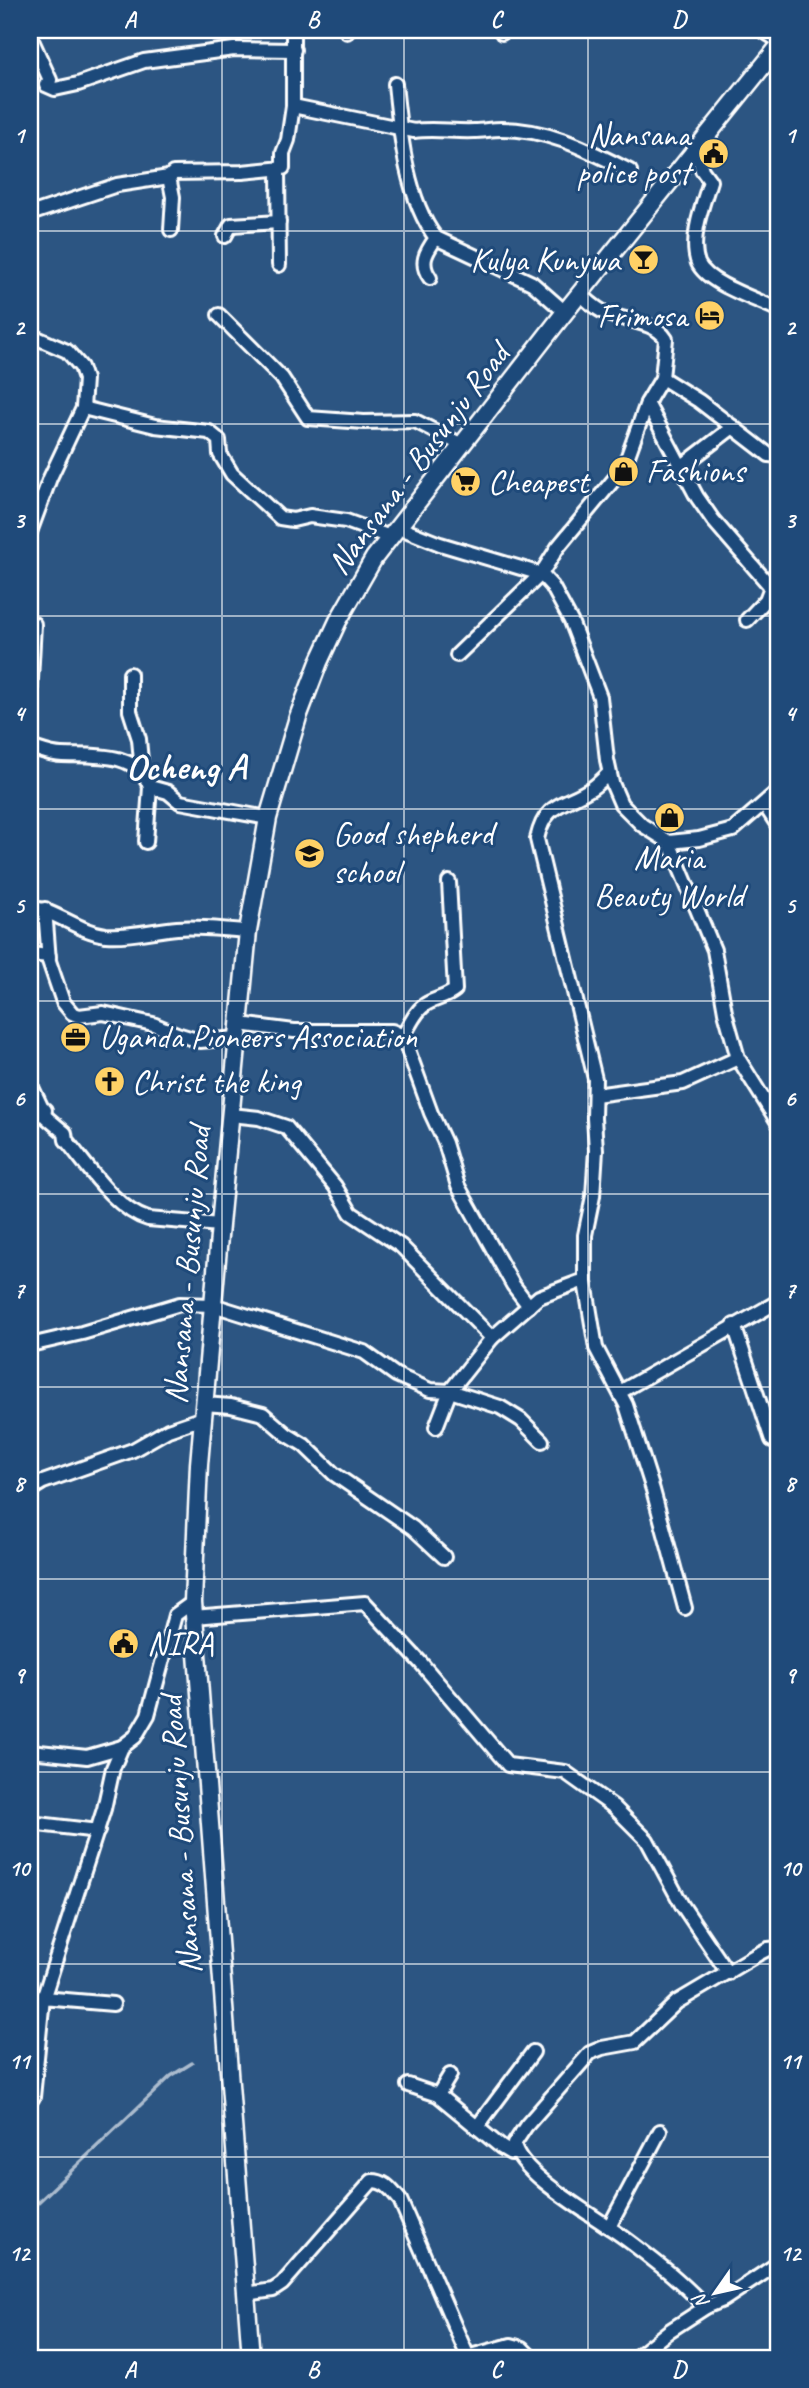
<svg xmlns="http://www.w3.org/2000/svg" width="809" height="2388" font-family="Caveat,sans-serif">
	<rect width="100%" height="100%" fill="#2c5582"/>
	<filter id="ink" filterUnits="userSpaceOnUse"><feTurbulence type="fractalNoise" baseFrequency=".0143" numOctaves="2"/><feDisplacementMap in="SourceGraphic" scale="14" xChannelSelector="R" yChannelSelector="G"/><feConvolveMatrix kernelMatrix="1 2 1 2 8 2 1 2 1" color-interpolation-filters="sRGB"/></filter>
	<g filter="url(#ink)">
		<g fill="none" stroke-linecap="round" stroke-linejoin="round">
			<polyline stroke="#acbcce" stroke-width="3.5" points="30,2210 171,2076 192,2063"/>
			<defs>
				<g id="minor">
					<path d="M293,30V106L414,131C434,128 453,132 474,131C483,131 492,129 501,129C549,129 588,150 630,171"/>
					<polyline points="502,30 502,33"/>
					<polyline points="762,30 779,41"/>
					<polyline points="347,32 347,30"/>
					<polyline points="30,36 50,80 46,85 55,89 78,84 144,61 234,49 294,50"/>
					<path d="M395,84C400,132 406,199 436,238L532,283L565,312"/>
					<path d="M696,148L702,170L710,181C703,204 689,239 698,263C707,284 759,300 779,310"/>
					<polyline points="278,170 279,265"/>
					<polyline points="169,177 173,197 171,230"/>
					<polyline points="30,214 117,185 169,177 173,173 242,172 283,168 283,153 288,140 293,106"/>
					<polyline points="225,236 231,225 279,222"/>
					<path d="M430,278C419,263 426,252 436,238"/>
					<polyline points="219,315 282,378 308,418 364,422 415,421 462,445"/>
					<polyline points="30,335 67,351 81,367 85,379 83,408 50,478 30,532"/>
					<polyline points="662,378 699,401 769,455 779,456"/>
					<polyline points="647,403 697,497 713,520 771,587 766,600 747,620"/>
					<polyline points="83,408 155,426 209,432 219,440 220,454 232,474 280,518 293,520 310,516 346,521 390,537"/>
					<polyline points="681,467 733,427"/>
					<polyline points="400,528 440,544 541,574 552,586 571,621 600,697 607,760 612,783 621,804 642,825 669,842 714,950 725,1012 738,1058 779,1124"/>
					<path d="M457,655L541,574L558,547L616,477L625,464L647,403L662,378L666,339C656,322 626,321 608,314C598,311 588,301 580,294"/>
					<polyline points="130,674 130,711 139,739 142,772"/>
					<polyline points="30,698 34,624"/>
					<path d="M30,747C40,750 52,755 62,755C93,756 138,751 150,787L168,792L180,802L268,818"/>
					<polyline points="764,804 779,827"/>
					<polyline points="146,842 150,787"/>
					<polyline points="669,842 699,839 733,830 779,790"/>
					<path d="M30,907C57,911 79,932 106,935C130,937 153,930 177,928C200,926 225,930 248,931"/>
					<polyline points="45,909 49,961 63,1002 72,1013 79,1016 103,1013 153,1024 177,1034 200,1041 238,1038"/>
					<polyline points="30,954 49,956"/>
					<polyline points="240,1024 294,1031 392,1031 403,1036 431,1113 445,1143 458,1186 513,1285 529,1306"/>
					<path d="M403,1036C410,1025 416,1009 428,1003C437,998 447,997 455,990L449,882"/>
					<path d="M30,1083L46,1117L65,1133L66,1140C88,1166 115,1209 148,1219L220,1225"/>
					<polyline points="595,1095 683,1083 738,1058"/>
					<polyline points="231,1115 259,1118 286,1127 335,1186 351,1213 401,1246 492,1338"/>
					<polyline points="30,1120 45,1110"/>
					<path d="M585,1282V1235L593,1196L596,1150L594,1118L595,1079L537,839C545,802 564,806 592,788C598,784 604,778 609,773"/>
					<polyline points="734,1325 772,1440"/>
					<polyline points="30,1345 82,1333 180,1304 213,1305 364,1352 396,1375 430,1390 450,1391 500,1407 521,1420 542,1441"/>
					<polyline points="620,1392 779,1301"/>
					<polyline points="204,1404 231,1406 263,1414 286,1434 304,1445 334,1474 413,1528 444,1557"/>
					<polyline points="436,1427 450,1391 492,1338 539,1297 579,1282 585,1282 596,1348 626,1405 653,1490 685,1608"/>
					<polyline points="30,1490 43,1482 133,1450 168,1430 203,1418"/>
					<polyline points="193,1617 365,1603 421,1663 508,1765 565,1772 614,1807 647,1840 682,1905 728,1973"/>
					<polyline points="30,1751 87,1757 122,1747"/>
					<polyline points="30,1823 98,1831"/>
					<polyline points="30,2000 43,1998 45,1993 104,1809 113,1768 122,1747 135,1737 148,1715 175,1615 193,1602"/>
					<polyline points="408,2085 438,2095 501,2147 511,2153 517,2153"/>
					<polyline points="438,2095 450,2075"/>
					<polyline points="30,2101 33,2097 43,1998 113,2004"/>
					<polyline points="477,2127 533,2052"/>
					<polyline points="609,2227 660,2131"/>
					<path d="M246,2294L273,2290L282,2284L372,2181C386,2181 391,2190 400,2200L468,2357"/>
					<path d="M706,2307C693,2294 680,2281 666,2270C648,2256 629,2240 610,2228C586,2211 520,2173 514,2144L526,2126L590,2053L602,2048L635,2042L677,2002L758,1954L768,1949L779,1948"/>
					<polyline points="463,2358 511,2345 522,2348 532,2358"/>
					<polyline points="635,2358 669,2331 706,2307 723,2300 779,2263"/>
				</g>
				<polyline id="major" points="251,2358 193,1602 199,1464 220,1225 248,931 268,818 298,717 319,662 338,621 374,558 565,312 779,46"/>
			</defs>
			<use href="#minor" stroke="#fff" stroke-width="18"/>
			<use href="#major" stroke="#fff" stroke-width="21"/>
			<use href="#minor" stroke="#1f4a7a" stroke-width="12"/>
			<use href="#major" stroke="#1f4a7a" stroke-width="16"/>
		</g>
	</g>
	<path fill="none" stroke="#fff" stroke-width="2" stroke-opacity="0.55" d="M222,30V2358M404,30V2358M588,30V2358M30,231H779M30,424H779M30,616H779M30,809H779M30,1001H779M30,1194H779M30,1387H779M30,1579H779M30,1772H779M30,1964H779M30,2157H779"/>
	<defs>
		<symbol id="civic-disc" viewBox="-11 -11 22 22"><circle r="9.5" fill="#ffd166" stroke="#1f4a7a"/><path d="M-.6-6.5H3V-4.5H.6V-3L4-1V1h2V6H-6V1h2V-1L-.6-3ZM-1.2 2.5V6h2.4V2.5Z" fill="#111"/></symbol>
		<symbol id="bar-disc" viewBox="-11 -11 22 22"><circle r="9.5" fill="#ffd166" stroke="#1f4a7a"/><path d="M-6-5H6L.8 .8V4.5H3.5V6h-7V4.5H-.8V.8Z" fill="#111"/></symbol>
		<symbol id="hotel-disc" viewBox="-11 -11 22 22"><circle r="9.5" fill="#ffd166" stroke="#1f4a7a"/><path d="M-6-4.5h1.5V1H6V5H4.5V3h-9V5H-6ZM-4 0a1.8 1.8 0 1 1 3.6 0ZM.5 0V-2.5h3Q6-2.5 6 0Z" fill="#111"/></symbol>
		<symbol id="shop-disc" viewBox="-11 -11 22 22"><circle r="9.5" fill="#ffd166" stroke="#1f4a7a"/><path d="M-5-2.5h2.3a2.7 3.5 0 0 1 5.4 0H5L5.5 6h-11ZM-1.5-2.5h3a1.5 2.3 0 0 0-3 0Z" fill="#111"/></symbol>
		<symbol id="supermarket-disc" viewBox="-11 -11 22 22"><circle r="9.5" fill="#ffd166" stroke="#1f4a7a"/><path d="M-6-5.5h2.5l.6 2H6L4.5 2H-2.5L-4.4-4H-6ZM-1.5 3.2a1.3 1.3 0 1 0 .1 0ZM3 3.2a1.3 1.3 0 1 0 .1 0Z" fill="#111"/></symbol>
		<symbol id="school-disc" viewBox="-11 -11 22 22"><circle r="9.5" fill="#ffd166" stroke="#1f4a7a"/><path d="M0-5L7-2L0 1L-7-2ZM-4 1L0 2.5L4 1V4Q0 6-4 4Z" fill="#111"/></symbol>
		<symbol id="office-disc" viewBox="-11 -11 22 22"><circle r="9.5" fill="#ffd166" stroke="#1f4a7a"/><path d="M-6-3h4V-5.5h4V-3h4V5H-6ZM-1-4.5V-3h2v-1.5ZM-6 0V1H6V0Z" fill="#111"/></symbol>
		<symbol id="church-disc" viewBox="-11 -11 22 22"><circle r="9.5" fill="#ffd166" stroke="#1f4a7a"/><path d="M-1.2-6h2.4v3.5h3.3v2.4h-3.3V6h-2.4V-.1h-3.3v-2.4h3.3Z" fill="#111"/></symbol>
	</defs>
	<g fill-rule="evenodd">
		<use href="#civic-disc" x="696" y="136" width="35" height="35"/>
		<use href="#bar-disc" x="626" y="242" width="35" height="35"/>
		<use href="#hotel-disc" x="692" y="298" width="35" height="35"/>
		<use href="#shop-disc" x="606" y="454" width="35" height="35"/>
		<use href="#supermarket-disc" x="448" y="464" width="35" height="35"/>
		<use href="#shop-disc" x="652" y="800" width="35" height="35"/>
		<use href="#school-disc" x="292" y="836" width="35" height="35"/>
		<use href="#office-disc" x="58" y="1020" width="35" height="35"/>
		<use href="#church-disc" x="92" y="1064" width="35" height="35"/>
		<use href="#civic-disc" x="106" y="1626" width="35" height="35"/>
	</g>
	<g text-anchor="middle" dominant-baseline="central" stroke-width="6" stroke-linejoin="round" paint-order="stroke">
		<g font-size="33" fill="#fff" stroke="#1f4a7a" text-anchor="start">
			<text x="690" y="135" text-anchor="end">Nansana<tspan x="690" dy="38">police post</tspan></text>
			<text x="620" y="260" text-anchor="end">Kulya Kunywa</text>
			<text x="687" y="316" text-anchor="end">Frimosa</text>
			<text x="646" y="471">Fashions</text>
			<text x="488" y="482">Cheapest</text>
			<text x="333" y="834">Good shepherd<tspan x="333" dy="38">school</tspan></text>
			<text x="669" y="858" text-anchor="middle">Maria<tspan x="669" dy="38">Beauty World</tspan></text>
			<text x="99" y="1037">Uganda Pioneers Association</text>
			<text x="132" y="1082">Christ the king</text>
			<text x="147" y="1643">NIRA</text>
		</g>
		<g font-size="33" fill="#fff" stroke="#1f4a7a">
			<text transform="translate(418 459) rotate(-53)">Nansana - Busunju Road</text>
			<text transform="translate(187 1265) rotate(-85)">Nansana - Busunju Road</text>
			<text transform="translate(180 1835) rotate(-94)">Nansana - Busunju Road</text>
		</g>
		<g font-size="37" font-weight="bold" fill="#fff" stroke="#1f4a7a">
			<text x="186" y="766">Ocheng A</text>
		</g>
	</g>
	<rect width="809" height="2388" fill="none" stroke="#1f4a7a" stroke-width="77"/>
	<g transform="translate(715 2293) rotate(236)" stroke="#1f4a7a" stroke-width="5" paint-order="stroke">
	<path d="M0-5L12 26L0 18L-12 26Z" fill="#ffffff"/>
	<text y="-10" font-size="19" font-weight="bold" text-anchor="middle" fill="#ffffff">N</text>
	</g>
	<rect x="38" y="38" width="732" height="2312" fill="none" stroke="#fff" stroke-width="2.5"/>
	<g font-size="23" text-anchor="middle" font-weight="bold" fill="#fff">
		<text x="130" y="27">A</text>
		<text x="313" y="27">B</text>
		<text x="496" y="27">C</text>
		<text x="679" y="27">D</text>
		<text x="19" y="143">1</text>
		<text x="790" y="143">1</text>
		<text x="19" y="335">2</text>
		<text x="790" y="335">2</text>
		<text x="19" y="528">3</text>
		<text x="790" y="528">3</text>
		<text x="19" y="721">4</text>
		<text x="790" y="721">4</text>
		<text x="19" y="913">5</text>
		<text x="790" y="913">5</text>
		<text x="19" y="1106">6</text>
		<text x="790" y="1106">6</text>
		<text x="19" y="1298">7</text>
		<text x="790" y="1298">7</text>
		<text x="19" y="1491">8</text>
		<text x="790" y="1491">8</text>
		<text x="19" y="1683">9</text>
		<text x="790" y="1683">9</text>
		<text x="19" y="1876">10</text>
		<text x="790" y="1876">10</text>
		<text x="19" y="2069">11</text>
		<text x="790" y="2069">11</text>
		<text x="19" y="2261">12</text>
		<text x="790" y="2261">12</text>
		<text x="130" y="2377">A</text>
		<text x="313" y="2377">B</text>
		<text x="496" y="2377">C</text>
		<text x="679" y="2377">D</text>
	</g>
</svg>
